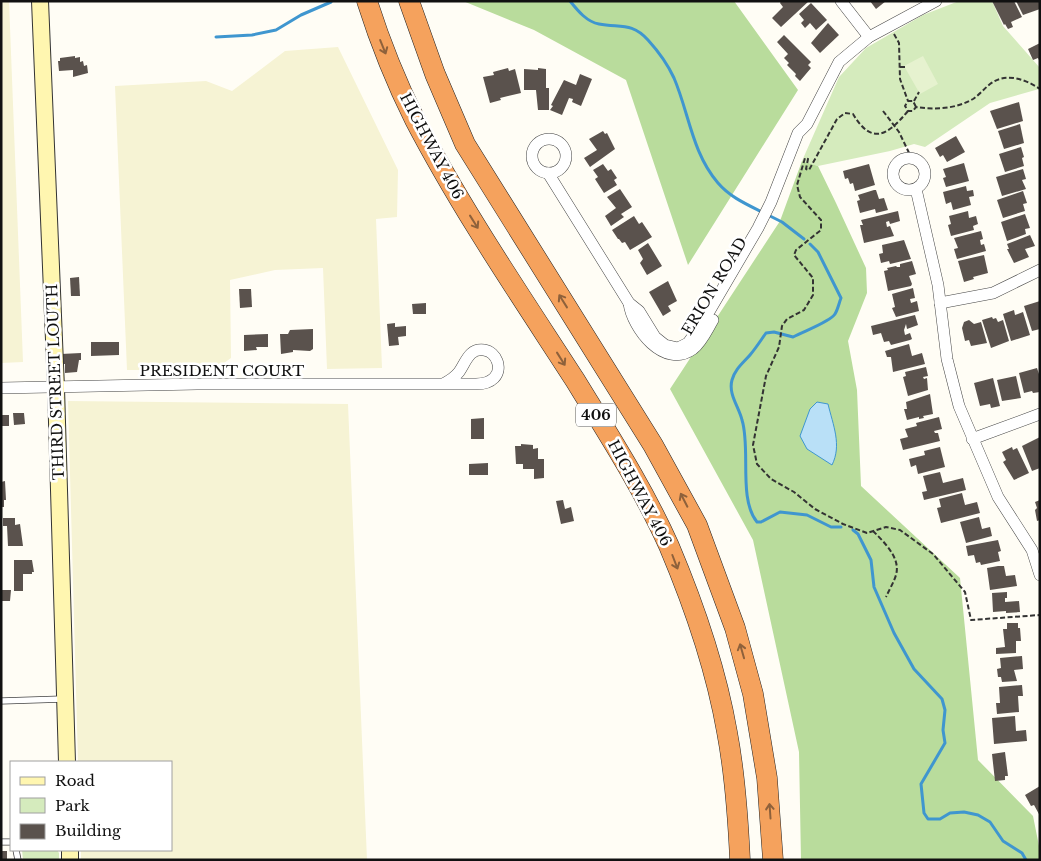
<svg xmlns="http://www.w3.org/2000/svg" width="1041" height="861" font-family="'Libre Baskerville',serif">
	<rect width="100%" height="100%" fill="#fffdf5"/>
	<g fill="#f6f3d4">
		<polygon points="1,1 9,1 23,362 1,363"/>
		<polygon points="338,47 398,170 397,217 376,219 382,368 327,369 323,268 275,270 230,280 231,358 214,370 127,370 115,86 206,81 232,91 285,51"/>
		<polygon points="68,401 348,404 367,860 81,860 81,850 171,850 171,762 78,762"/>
	</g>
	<g fill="#d5ebbd">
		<polygon points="959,1 992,1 1003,26 1040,68 1039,89 990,103 925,147 914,144 890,151 818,166 802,161 839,77 866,48 923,15"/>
		<polygon points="22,850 57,850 59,853 59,860 23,860"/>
	</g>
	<g fill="#b9dc9c">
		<polygon points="463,1 734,1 798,90 688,265 626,80 534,30"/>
		<polygon points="802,161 818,166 836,203 866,268 867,293 848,341 857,390 861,486 960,578 978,760 1033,816 1040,851 1040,860 801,860 799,752 753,540 670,389 780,221"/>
	</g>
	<polygon fill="#e6f2cf" points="923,56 938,84 920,94 904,66"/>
	<path fill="#b9e0f7" stroke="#3f96cf" d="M817,402L828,404C833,425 842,445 832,465L807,449L800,436L810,409Z"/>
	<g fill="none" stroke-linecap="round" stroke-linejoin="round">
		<g stroke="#3f96cf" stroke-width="3">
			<path d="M570,1C578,11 587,22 599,24C620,28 632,22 648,40C658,51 668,65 674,78C689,113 692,153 718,183C730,197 746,204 762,212"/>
			<polyline points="216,37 252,35 276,30 301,15 331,2"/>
			<polyline points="768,215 782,222 804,239"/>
			<path d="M810,244L818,252L841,298C839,303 838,309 835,314C830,322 804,331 793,337L774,332L766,333C761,340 756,348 750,355C743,363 735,369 732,380C728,394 739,407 742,420C751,448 738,499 757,522H761L780,512L807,515L831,527H841"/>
			<polyline points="853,530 858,534 871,560 874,587 894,633 914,669 942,699 945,710 943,730 945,743 921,784 924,813 928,819 940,819 950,813 964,812 978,815 990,822 1003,841 1022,853 1026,860"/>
		</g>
	</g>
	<g fill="#5a524d">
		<polygon points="781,1 809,1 781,27 772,18 783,7 780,3"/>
		<polygon points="870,1 886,1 876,9"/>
		<polygon points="992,1 1014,1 1022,17 1011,22 1013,27 1008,29 1005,24 1004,25"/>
		<polygon points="1016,1 1039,1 1040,9 1023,15"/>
		<polygon points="811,3 827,20 816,30 810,23 805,28 801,23 804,20 799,14"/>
		<polygon points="828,23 839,35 820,53 811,43"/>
		<polygon points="784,35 811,62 808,65 811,68 800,81 795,76 796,74 787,65 789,63 784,58 788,54 777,42"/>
		<polygon points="1040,43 1040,62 1038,58 1033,60 1028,49"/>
		<polygon points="75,56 75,58 80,57 80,62 83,61 84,66 87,65 88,73 73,77 73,70 59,71 58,61 60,61 60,58"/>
		<polygon points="508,68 509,71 515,69 521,93 500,98 501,100 490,103 483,77 494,75 493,72"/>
		<polygon points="538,68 546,69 546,88 549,88 549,110 538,110 536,90 524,90 524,69 538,70"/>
		<polygon points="580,74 592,79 581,106 572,102 573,99 569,98 562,115 550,110 553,106 551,105 564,80 576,85"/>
		<polygon points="1019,102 1023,121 997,129 990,111"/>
		<polygon points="1020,124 1024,143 1004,149 998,131"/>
		<polygon points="603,131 605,134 607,133 615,149 590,167 584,158 597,150 589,139"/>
		<polygon points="956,136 965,152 947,162 943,155 940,157 935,148"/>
		<polygon points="1021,147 1024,157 1022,158 1024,166 1005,172 999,154"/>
		<polygon points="964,163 969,181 946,187 943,178 946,177 943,169"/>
		<polygon points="603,164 608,171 611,169 617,178 614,180 617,185 604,193 595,179 598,177 593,170"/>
		<polygon points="869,164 875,185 855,191 853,183 850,184 848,178 845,179 843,171"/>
		<polygon points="1023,169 1026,179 1022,180 1026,189 1002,196 996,177"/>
		<polygon points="966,186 967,191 973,190 974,196 969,197 971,205 953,210 951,202 946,204 943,192"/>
		<polygon points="620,189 632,207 621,214 624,217 611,226 605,216 616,208 607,197"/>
		<polygon points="874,190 876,190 879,199 884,198 888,210 876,213 875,209 860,213 857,201 860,200 858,195"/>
		<polygon points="1023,191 1027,203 1023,204 1025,211 1003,218 997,200"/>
		<polygon points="898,211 900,221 890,224 889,221 886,222 887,227 890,226 894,236 864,243 860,225 863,225 861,220"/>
		<polygon points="968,211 969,218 976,216 978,224 973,226 974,230 951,236 948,225 951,224 949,216"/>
		<polygon points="1025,214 1030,228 1025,229 1026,234 1007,241 1001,222"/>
		<polygon points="634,216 639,224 642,222 652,237 630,250 625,242 622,243 619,239 618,239 612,230"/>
		<polygon points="981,231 983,239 980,240 981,245 984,244 986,251 957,259 954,249 958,248 954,238"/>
		<polygon points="1030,235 1035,246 1025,249 1029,257 1014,263 1007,249 1009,249 1007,244"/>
		<polygon points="904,240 911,259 890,264 889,261 881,263 879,254 883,253 882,245"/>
		<polygon points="648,243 662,266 647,275 640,263 643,259 638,250"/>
		<polygon points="984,255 988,273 973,277 974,279 964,282 958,261"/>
		<polygon points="912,261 916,274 909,276 912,284 911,286 888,291 884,271 888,270 887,268 896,266 897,267 900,267 900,264"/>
		<polygon points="79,277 80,296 71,296 70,278"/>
		<polygon points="668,281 677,301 668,306 671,311 663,316 649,292"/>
		<polygon points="913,288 915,298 910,299 911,303 917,301 919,311 896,317 892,308 895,307 892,294"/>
		<polygon points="239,289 251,289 252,307 240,308"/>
		<polygon points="1040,301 1040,329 1032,331 1024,306"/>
		<polygon points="426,303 426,314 413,314 412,304"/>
		<polygon points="1014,310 1015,315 1023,312 1030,335 1011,341 1003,314"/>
		<polygon points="915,315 918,325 907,329 906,324 904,330 905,335 910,333 912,339 910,340 891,345 889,341 884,342 881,333 873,335 871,326"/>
		<polygon points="992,317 993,319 996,318 998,322 1003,320 1009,341 991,348 982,320"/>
		<polygon points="969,320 974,324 981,322 987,343 971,346 969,340 965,341 962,328 964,322"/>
		<polygon points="395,323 395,327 406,326 406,336 398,337 399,345 389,346 387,324"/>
		<polygon points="313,329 313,349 310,351 293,350 293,352 281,354 280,334 288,334 290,330"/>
		<polygon points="268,334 268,347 256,347 257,350 244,351 244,335"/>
		<polygon points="91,342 119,342 119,355 91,356"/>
		<polygon points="909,344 912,356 922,353 925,364 893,372 891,357 887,357 885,351"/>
		<polygon points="81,353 81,360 79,360 77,372 65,373 65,364 62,364 61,354"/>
		<polygon points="926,367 928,376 923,377 924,379 927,378 928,390 908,396 903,377 906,376 905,372"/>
		<polygon points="1037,368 1040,377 1040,392 1033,393 1032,391 1024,393 1019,373"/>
		<polygon points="1016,376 1021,398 1002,401 997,380"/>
		<polygon points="993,378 1000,406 991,408 990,404 980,406 974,383"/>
		<polygon points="930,394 933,414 923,416 924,418 919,419 919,417 907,420 904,409 907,409 906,402"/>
		<polygon points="13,413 24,413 25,424 14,425"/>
		<rect x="1" y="415" width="8" height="11"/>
		<polygon points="939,417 942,429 934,431 935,433 938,433 940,441 903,450 900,439 908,437 905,429 917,426 916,423"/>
		<polygon points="484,418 484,439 471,439 471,419"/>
		<polygon points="1040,437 1040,468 1032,471 1022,446"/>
		<polygon points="521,444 533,445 533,449 538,448 538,459 544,459 544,478 534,479 534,469 523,469 523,464 516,464 515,446 521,446"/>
		<polygon points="940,447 945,467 918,474 916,465 911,467 909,459 925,455 924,451"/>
		<polygon points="1012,447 1013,450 1017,448 1029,473 1014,480 1003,462 1006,460 1002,452"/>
		<polygon points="488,463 488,475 469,475 469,464"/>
		<polygon points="940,472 943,483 963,478 966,490 924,500 922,492 927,491 923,476"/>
		<polygon points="5,481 6,500 4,500 4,507 1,507 1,482"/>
		<polygon points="962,493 965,505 977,502 980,513 941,523 937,508 941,507 939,499"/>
		<polygon points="563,500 565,509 571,507 574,521 561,524 556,501"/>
		<polygon points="1040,500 1040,520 1037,521 1035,510 1037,508 1035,502"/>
		<polygon points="979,517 982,529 990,527 992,536 966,543 960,522"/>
		<polygon points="3,518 15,518 15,525 20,524 23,546 8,546 7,526 3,526"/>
		<polygon points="998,540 1001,551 998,552 1000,561 981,565 980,562 976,563 974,555 968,556 966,546"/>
		<polygon points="14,560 32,560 34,572 32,572 32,574 23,574 23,591 14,591"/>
		<polygon points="998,566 1004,566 1006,576 1015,575 1017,586 990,590 987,568"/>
		<polygon points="1,590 11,590 10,601 1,601"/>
		<polygon points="1007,592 1007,598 1005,598 1005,602 1019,601 1020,612 1006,613 1006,611 993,612 992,593"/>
		<polygon points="1007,623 1018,623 1018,628 1020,628 1021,641 1016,641 1016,653 996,654 996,648 1005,647 1003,629 1007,629"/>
		<polygon points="1022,656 1023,669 1014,670 1017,681 1002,682 1001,677 998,677 997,669 1001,668 1000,658"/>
		<polygon points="1022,685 1023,696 1018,696 1019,712 997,714 996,703 1000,703 999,687"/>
		<polygon points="1015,716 1016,731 1026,730 1027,741 994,744 992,718"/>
		<polygon points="1005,752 1008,776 1005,776 1005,780 995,781 992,754"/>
		<polygon points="1040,786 1040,816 1034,805 1031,806 1025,795"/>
		<rect x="1" y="851" width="6" height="9"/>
	</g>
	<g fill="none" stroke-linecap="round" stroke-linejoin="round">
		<defs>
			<g id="lane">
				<polyline points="1,701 63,699"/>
				<polyline points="1,842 11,842"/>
				<polyline points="16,850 18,860"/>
			</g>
			<g id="street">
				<polyline points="841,1 869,37"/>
				<circle cx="549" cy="156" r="17"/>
				<circle cx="909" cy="174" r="16"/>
				<polyline points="548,173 629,303 639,311 655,337 665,345 678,348 688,343 703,322 758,228 771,202 798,133 807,124 839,62 869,37 936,1"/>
				<polyline points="916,189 938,285 947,359 959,406 998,497 1032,550 1040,575"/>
				<path d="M629,303C632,328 664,370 693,349C702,342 707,330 713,320"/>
				<polyline points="940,303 993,293 1040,270"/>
				<path d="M1,388L197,384H476C482,384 489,383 494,378C503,369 497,352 484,350C469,348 466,362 459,372C455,377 449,381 443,384"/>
				<polyline points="972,439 1040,414"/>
			</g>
			<g id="secondary">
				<polyline points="40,1 56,388 67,762"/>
				<polyline points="70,850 70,860"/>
			</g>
			<g id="highway">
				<path d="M367,1C380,42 396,82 415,120C462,210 520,295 575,380C608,434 643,488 669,546C694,605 716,669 727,732C735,774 738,817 740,860"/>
				<polyline points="409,1 435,74 465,144 653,445 697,525 735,628 753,694 767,778 773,860"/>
			</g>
		</defs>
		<use href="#lane" stroke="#444" stroke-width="7"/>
		<use href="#street" stroke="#444" stroke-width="12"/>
		<use href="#secondary" stroke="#333" stroke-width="18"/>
		<use href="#highway" stroke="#222" stroke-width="21"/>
		<g stroke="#333" stroke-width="2" stroke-dasharray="5 2.5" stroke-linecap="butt">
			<polyline points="894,34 899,43 900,79 908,101"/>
			<polyline points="900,67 907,67"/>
			<polyline points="914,101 919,92"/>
			<path d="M916,107L913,101H908L905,106L908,111H913L916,107C934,110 956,109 973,99C979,95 984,89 990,84C1006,72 1025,79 1040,89"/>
			<polyline points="883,111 899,132 911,157"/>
			<path d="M908,111C888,135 872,146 853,114L845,113L837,119L809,170L806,169L808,159L805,158L797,185L800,197L821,220V230L796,250L794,255L813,278V295L804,310L787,319L782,326L779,347L766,376L753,445L757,464L771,479L794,492L815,509L843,524L867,533L886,527L900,530L933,554L965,592L971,620L1040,615"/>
			<path d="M873,531C884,542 901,558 896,575C894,582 889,590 886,597"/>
		</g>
		<use href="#lane" stroke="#fff" stroke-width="5.5"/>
		<use href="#street" stroke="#fff" stroke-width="11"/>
		<use href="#secondary" stroke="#fff6b0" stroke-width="16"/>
		<use href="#highway" stroke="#f5a25d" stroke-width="20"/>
	</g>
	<defs><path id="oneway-shaft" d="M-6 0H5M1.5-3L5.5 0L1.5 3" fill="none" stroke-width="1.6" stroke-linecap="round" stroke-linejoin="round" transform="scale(1.25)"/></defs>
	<g stroke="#8e613b">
		<use href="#oneway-shaft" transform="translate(383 47) rotate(68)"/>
		<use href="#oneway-shaft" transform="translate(474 222) rotate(58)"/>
		<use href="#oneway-shaft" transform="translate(563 301) rotate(-122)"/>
		<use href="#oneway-shaft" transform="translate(561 359) rotate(58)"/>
		<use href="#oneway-shaft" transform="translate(684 500) rotate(-117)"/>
		<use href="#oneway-shaft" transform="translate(675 562) rotate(69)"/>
		<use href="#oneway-shaft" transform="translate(742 651) rotate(-106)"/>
		<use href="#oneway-shaft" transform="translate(770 811) rotate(-94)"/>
	</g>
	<g text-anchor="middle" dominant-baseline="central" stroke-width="5" stroke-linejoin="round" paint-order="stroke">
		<rect fill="#fff" stroke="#585858" stroke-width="1" x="576" y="403.5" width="40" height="23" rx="4"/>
		<g font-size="14" font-weight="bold" fill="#111">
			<text x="596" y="415">406</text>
		</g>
		<g font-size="15" fill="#111" stroke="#fff">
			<text transform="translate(432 146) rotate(62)">HIGHWAY 406</text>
			<text transform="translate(714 286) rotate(-59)">ERION ROAD</text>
			<text x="222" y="370">PRESIDENT COURT</text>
			<text transform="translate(55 382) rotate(-92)">THIRD STREET LOUTH</text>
			<text transform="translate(640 493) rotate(62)">HIGHWAY 406</text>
		</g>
	</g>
	<rect width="1041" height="861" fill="none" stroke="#111111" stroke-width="5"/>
	<rect x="10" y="761" width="162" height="90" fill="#ffffff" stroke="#a0a0a0"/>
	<rect x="20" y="777" width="25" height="8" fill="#fff6b0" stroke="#a0a0a0"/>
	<text x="55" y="786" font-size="15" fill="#111111">Road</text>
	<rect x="20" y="798" width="25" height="15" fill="#d5ebbd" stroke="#a0a0a0"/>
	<text x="55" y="811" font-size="15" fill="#111111">Park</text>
	<rect x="20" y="824" width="25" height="15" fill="#5a524d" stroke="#a0a0a0"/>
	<text x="55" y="836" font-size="15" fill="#111111">Building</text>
</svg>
